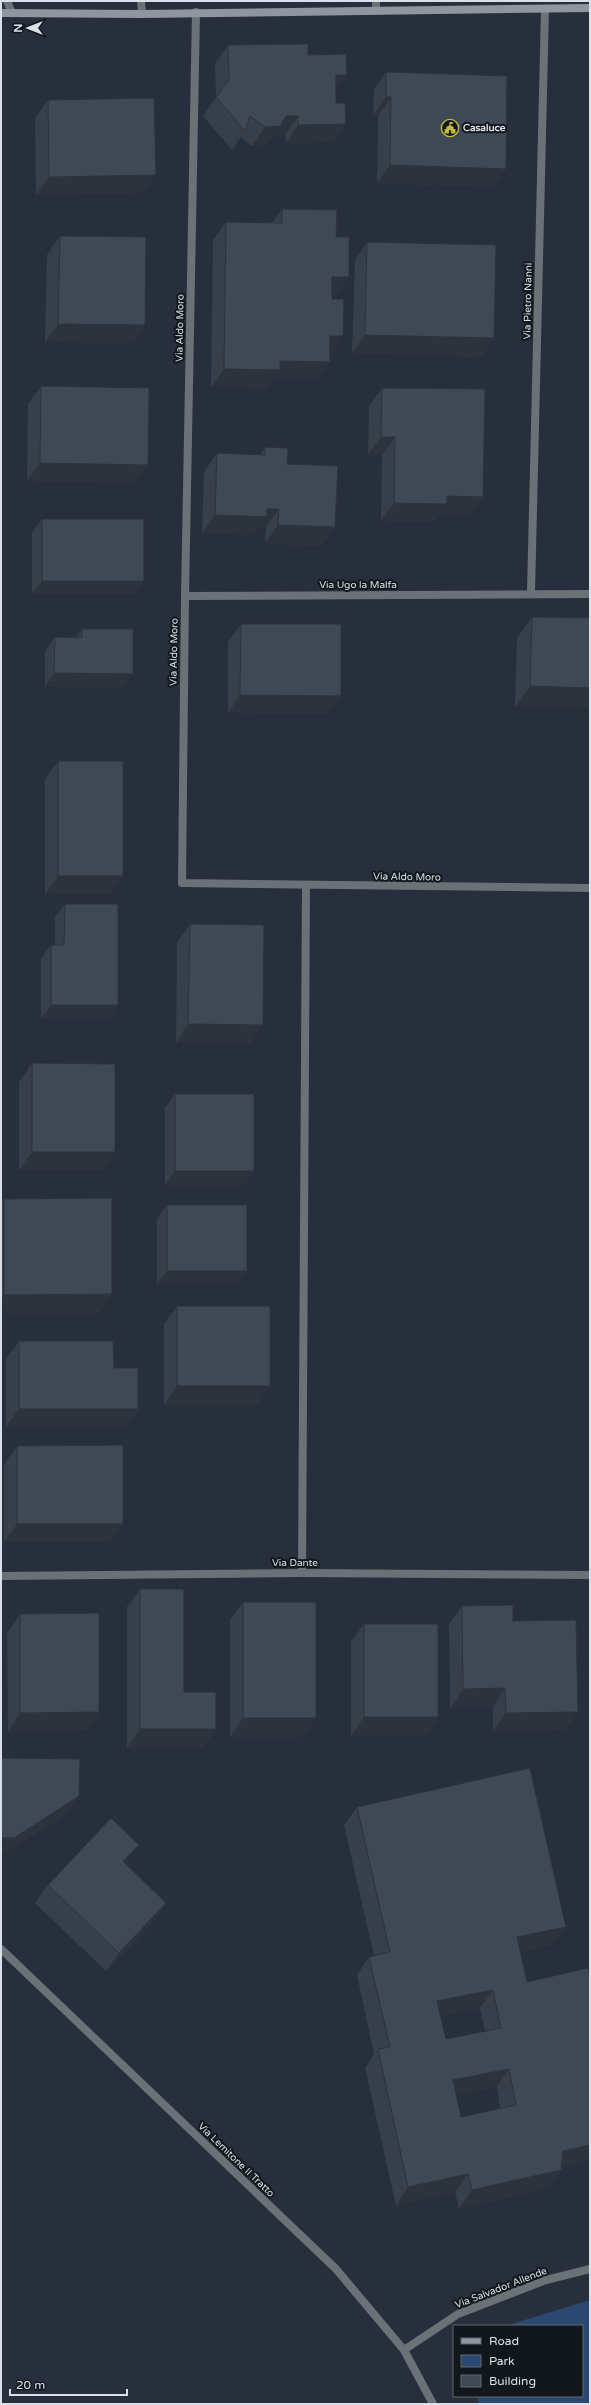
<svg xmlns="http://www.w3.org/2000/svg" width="591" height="2405" font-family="'Varela Round',sans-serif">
	<rect width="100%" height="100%" fill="#262f3b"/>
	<polygon fill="#2a4870" points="590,2300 590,2404 479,2404 477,2396 582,2396 582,2326 505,2326"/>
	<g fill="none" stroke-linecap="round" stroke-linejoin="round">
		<g stroke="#6c7177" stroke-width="8">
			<polyline points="7,1 12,13"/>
			<polyline points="141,1 142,14"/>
			<polyline points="376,1 376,9"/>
			<polyline points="196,12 185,596 182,883 590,888"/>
			<polyline points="531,593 545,9"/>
			<polyline points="185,596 590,594"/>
			<polyline points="302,1573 306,886"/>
			<polyline points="1,1576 302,1573 590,1575"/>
			<polyline points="404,2350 458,2314 546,2280 590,2269"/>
		</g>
		<polyline stroke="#6c7177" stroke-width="8" points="1,1949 336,2269 404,2350 433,2404"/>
		<polyline stroke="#8f96a0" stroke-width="8" points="1,13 142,14 590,8"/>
	</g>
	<g fill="#363f4a" fill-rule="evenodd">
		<polygon points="228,45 308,55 336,90 336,103 346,124 333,142 286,143 285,135 273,135 267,144 252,146 241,137 232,150 203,116 216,97 215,63"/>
		<polygon points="386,72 493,187 377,183 378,115 373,116 374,90"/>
		<polygon points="48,100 143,193 36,195 35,118"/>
		<polygon points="282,209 336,237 349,277 336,296 332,295 332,299 343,336 331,355 330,355 330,362 317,380 274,379 267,389 211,387 213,240 226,222 272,223"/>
		<polygon points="60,236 145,325 133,343 45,342 47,255"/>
		<polygon points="367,242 494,338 481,357 352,353 355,260"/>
		<polygon points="41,386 135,483 27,481 28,404"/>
		<polygon points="382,388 470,515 439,515 434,522 381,521 382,455 368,455 369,406"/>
		<polygon points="265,447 287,464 335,527 322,546 265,543 266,527 259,527 254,535 202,533 204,472 217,453 260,455"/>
		<polygon points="42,519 144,581 134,594 32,594 32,533"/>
		<polygon points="532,617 590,618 515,707 517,638"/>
		<polygon points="241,624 328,714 228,713 228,642"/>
		<polygon points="82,629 123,688 45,687 45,651 55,637 76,638"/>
		<polygon points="58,761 123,876 110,894 45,894 45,779"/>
		<polygon points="65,904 108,1019 41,1019 41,959 51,945 55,945 55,917"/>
		<polygon points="190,924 250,1044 176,1043 177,943"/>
		<polygon points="32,1063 115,1152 102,1170 19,1170 19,1082"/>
		<polygon points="175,1094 254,1171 244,1185 165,1185 165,1108"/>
		<polygon points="4,1199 112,1294 99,1313 1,1313 1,1202"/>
		<polygon points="167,1205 247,1271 237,1284 157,1284 157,1219"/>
		<polygon points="177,1306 270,1386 257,1405 164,1405 164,1324"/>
		<polygon points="19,1341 114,1368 138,1409 125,1427 6,1427 6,1359"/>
		<polygon points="17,1446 110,1542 4,1542 4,1464"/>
		<polygon points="140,1589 184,1692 216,1729 203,1748 127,1748 127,1607"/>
		<polygon points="243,1602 316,1718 303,1737 230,1737 230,1620"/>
		<polygon points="462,1606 513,1621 578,1712 565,1730 493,1731 493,1707 450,1708 449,1624"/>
		<polygon points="20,1614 99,1712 86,1731 8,1732 7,1633"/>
		<polygon points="364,1624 438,1717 426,1736 351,1736 351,1642"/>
		<path d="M357,1807L553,1945L520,1952L527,1982L590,2160L562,2167L561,2170L549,2188L459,2209L455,2192L396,2206L365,2068L374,2054L357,1975L369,1957L374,1956L344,1825ZM480,2008L485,2031L446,2039L440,2016ZM497,2087L500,2108L461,2117L456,2095Z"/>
		<polygon points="126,1864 166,1903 154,1921 106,1971 35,1903 48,1885"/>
	</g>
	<g fill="#2c333c">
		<polygon points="336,75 347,75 334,93"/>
		<polygon points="386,97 391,97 378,115 373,116"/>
		<polygon points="286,116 298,116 285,135 273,135 267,144 252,146 265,127"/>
		<polygon points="346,124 333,142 286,143 298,125"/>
		<polygon points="390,165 506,169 493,187 377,183"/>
		<polygon points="156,175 143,193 36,195 49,177"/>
		<polygon points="332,277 349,277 336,296 320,295"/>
		<polygon points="58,324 145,325 133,343 45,342"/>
		<polygon points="365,335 494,338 481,357 352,353"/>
		<polygon points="330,336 343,336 331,355 318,354"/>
		<polygon points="280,361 330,362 317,380 274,379 267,389 211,387 224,369"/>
		<polygon points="381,437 395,437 382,455 368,455"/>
		<polygon points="40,463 148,465 135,483 27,481"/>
		<polygon points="447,496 483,497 470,515 439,515 434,522 381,521 394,503"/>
		<polygon points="267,509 279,509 266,527 259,527 254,535 202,533 215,515"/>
		<polygon points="278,525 335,527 322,546 265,543"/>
		<polygon points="42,581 144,581 134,594 32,594"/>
		<polygon points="54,673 133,674 123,688 45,687"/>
		<polygon points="530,686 590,688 590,709 515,707"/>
		<polygon points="240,695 341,696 328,714 228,713"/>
		<polygon points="58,876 123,876 110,894 45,894"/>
		<polygon points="51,1005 118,1005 108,1019 41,1019"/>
		<polygon points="188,1024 263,1025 250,1044 176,1043"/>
		<polygon points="32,1152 115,1152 102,1170 19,1170"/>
		<polygon points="175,1171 254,1171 244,1185 165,1185"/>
		<polygon points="167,1271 247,1271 237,1284 157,1284"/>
		<polygon points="112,1294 99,1313 1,1313 1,1299 4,1295"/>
		<polygon points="177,1386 270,1386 257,1405 164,1405"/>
		<polygon points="19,1409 138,1409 125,1427 6,1427"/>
		<polygon points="17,1524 123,1524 110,1542 4,1542"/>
		<polygon points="505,1688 493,1707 450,1708 463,1689"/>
		<polygon points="99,1712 86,1731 8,1732 20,1713"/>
		<polygon points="578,1712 565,1730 493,1731 506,1713"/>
		<polygon points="364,1717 438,1717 426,1736 351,1736"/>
		<polygon points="243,1718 316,1718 303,1737 230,1737"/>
		<polygon points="140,1729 216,1729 203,1748 127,1748"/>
		<polygon points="79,1796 66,1815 1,1856 1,1838"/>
		<polygon points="139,1845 126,1863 111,1880 123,1861"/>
		<polygon points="166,1903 154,1921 106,1971 119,1953"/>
		<polygon points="566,1927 553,1945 504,1956 517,1937"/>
		<polygon points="493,1990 480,2008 424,2019 437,2001"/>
		<polygon points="509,2069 497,2087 440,2098 453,2080"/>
		<polygon points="590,2145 590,2160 551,2169 563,2151"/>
		<polygon points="561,2170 549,2188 459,2209 472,2190"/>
		<polygon points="468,2174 455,2192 396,2206 408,2187"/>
	</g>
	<g fill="#3f4956" stroke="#2c333c" fill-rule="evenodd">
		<polygon points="308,44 308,55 346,54 347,75 336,75 336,103 345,103 346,124 298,125 298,116 286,116 280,126 265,127 250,116 245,131 216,97 229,80 228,45"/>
		<polygon points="386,72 507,76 506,169 390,165 391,97 386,97"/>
		<polygon points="154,98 156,175 49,177 48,100"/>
		<polygon points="282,209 337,210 336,237 349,237 349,277 332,277 332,299 344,299 343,336 330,336 330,362 280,361 280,370 224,369 226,222 282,223"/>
		<polygon points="60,236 146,237 145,325 58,324"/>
		<polygon points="367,242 496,245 494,338 365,335"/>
		<polygon points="41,386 149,388 148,465 40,463"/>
		<polygon points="382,388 485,389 483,497 447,496 447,504 394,503 395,437 381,437"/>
		<polygon points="265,447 288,448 287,464 338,466 335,527 278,525 279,509 267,509 267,517 215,515 217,453 265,455"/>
		<rect x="42" y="519" width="102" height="62"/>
		<polygon points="532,617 590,618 590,688 530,686"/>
		<polygon points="241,624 341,624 341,696 240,695"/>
		<polygon points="82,629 133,629 133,674 54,673 55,637 82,638"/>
		<rect x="58" y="761" width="65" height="115"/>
		<polygon points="65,904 118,904 118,1005 51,1005 51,945 64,945"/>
		<polygon points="190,924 264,925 263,1025 188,1024"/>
		<polygon points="32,1063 115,1064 115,1152 32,1152"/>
		<rect x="175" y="1094" width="79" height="77"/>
		<polygon points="112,1198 112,1294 4,1295 4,1199"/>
		<rect x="167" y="1205" width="80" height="66"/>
		<rect x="177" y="1306" width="93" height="80"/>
		<polygon points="19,1341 113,1341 114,1368 138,1368 138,1409 19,1409"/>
		<polygon points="123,1445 123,1524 17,1524 17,1446"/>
		<polygon points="140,1589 184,1589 184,1692 216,1692 216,1729 140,1729"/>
		<rect x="243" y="1602" width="73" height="116"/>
		<polygon points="513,1605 513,1621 576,1620 578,1712 506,1713 505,1688 463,1689 462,1606"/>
		<polygon points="99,1613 99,1712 20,1713 20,1614"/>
		<rect x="364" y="1624" width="74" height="93"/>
		<polygon points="1,1758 80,1759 79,1796 14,1838 1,1838"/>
		<path d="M530,1768L566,1927L517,1937L527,1982L588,1968L590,1979V2145L563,2151L561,2170L472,2190L468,2174L408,2187L378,2049L390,2047L369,1957L390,1952L357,1807ZM493,1990L501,2028L446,2039L437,2001ZM509,2069L516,2105L461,2117L453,2080Z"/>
		<polygon points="111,1818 139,1845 123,1861 166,1903 119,1953 48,1885"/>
	</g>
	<defs>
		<symbol id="civic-ring" viewBox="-11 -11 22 22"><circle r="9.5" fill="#12171c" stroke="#c4bc3d" stroke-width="1.5"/><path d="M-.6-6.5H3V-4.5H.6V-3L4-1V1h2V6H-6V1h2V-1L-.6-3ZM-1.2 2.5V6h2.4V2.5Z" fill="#c4bc3d"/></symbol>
	</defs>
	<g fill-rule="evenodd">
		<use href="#civic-ring" x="440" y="118" width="20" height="20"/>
	</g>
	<g text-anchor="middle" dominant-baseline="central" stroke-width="4" stroke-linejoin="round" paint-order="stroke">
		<g font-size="10" font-weight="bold" fill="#dbe0e8" stroke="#12171c" text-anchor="start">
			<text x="463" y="128">Casaluce</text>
		</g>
		<g font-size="10" fill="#dbe0e8" stroke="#12171c">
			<text transform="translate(528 301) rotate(-89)">Via Pietro Nanni</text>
			<text transform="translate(180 328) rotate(-89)">Via Aldo Moro</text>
			<text x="358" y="585">Via Ugo la Malfa</text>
			<text transform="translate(174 652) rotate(-89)">Via Aldo Moro</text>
			<text transform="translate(407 877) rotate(1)">Via Aldo Moro</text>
			<text x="295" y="1563">Via Dante</text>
			<text transform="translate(236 2160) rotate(44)">Via Lemitone II Tratto</text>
			<text transform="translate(501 2288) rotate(-21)">Via Salvador Allende</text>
		</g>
	</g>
	<rect width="591" height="2405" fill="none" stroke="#dbe0e8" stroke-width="4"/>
	<rect x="453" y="2325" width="130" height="72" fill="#12171c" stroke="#62676e"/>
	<rect x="461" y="2338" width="20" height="6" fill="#8f96a0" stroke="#62676e"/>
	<text x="489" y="2345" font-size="12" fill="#dbe0e8">Road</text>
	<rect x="461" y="2355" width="20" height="12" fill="#2a4870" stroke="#62676e"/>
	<text x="489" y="2365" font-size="12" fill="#dbe0e8">Park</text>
	<rect x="461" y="2375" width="20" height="12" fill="#3f4956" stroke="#62676e"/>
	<text x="489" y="2385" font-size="12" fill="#dbe0e8">Building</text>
	<g transform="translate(28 28) rotate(270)" stroke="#12171c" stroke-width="3" paint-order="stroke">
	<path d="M0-3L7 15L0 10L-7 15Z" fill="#dbe0e8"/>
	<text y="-6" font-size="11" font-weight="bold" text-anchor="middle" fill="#dbe0e8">N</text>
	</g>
	<path d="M10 2389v6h117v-6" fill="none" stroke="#dbe0e8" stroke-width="2"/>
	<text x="16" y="2389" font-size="12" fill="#dbe0e8" stroke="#12171c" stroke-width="3" paint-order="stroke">20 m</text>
</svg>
